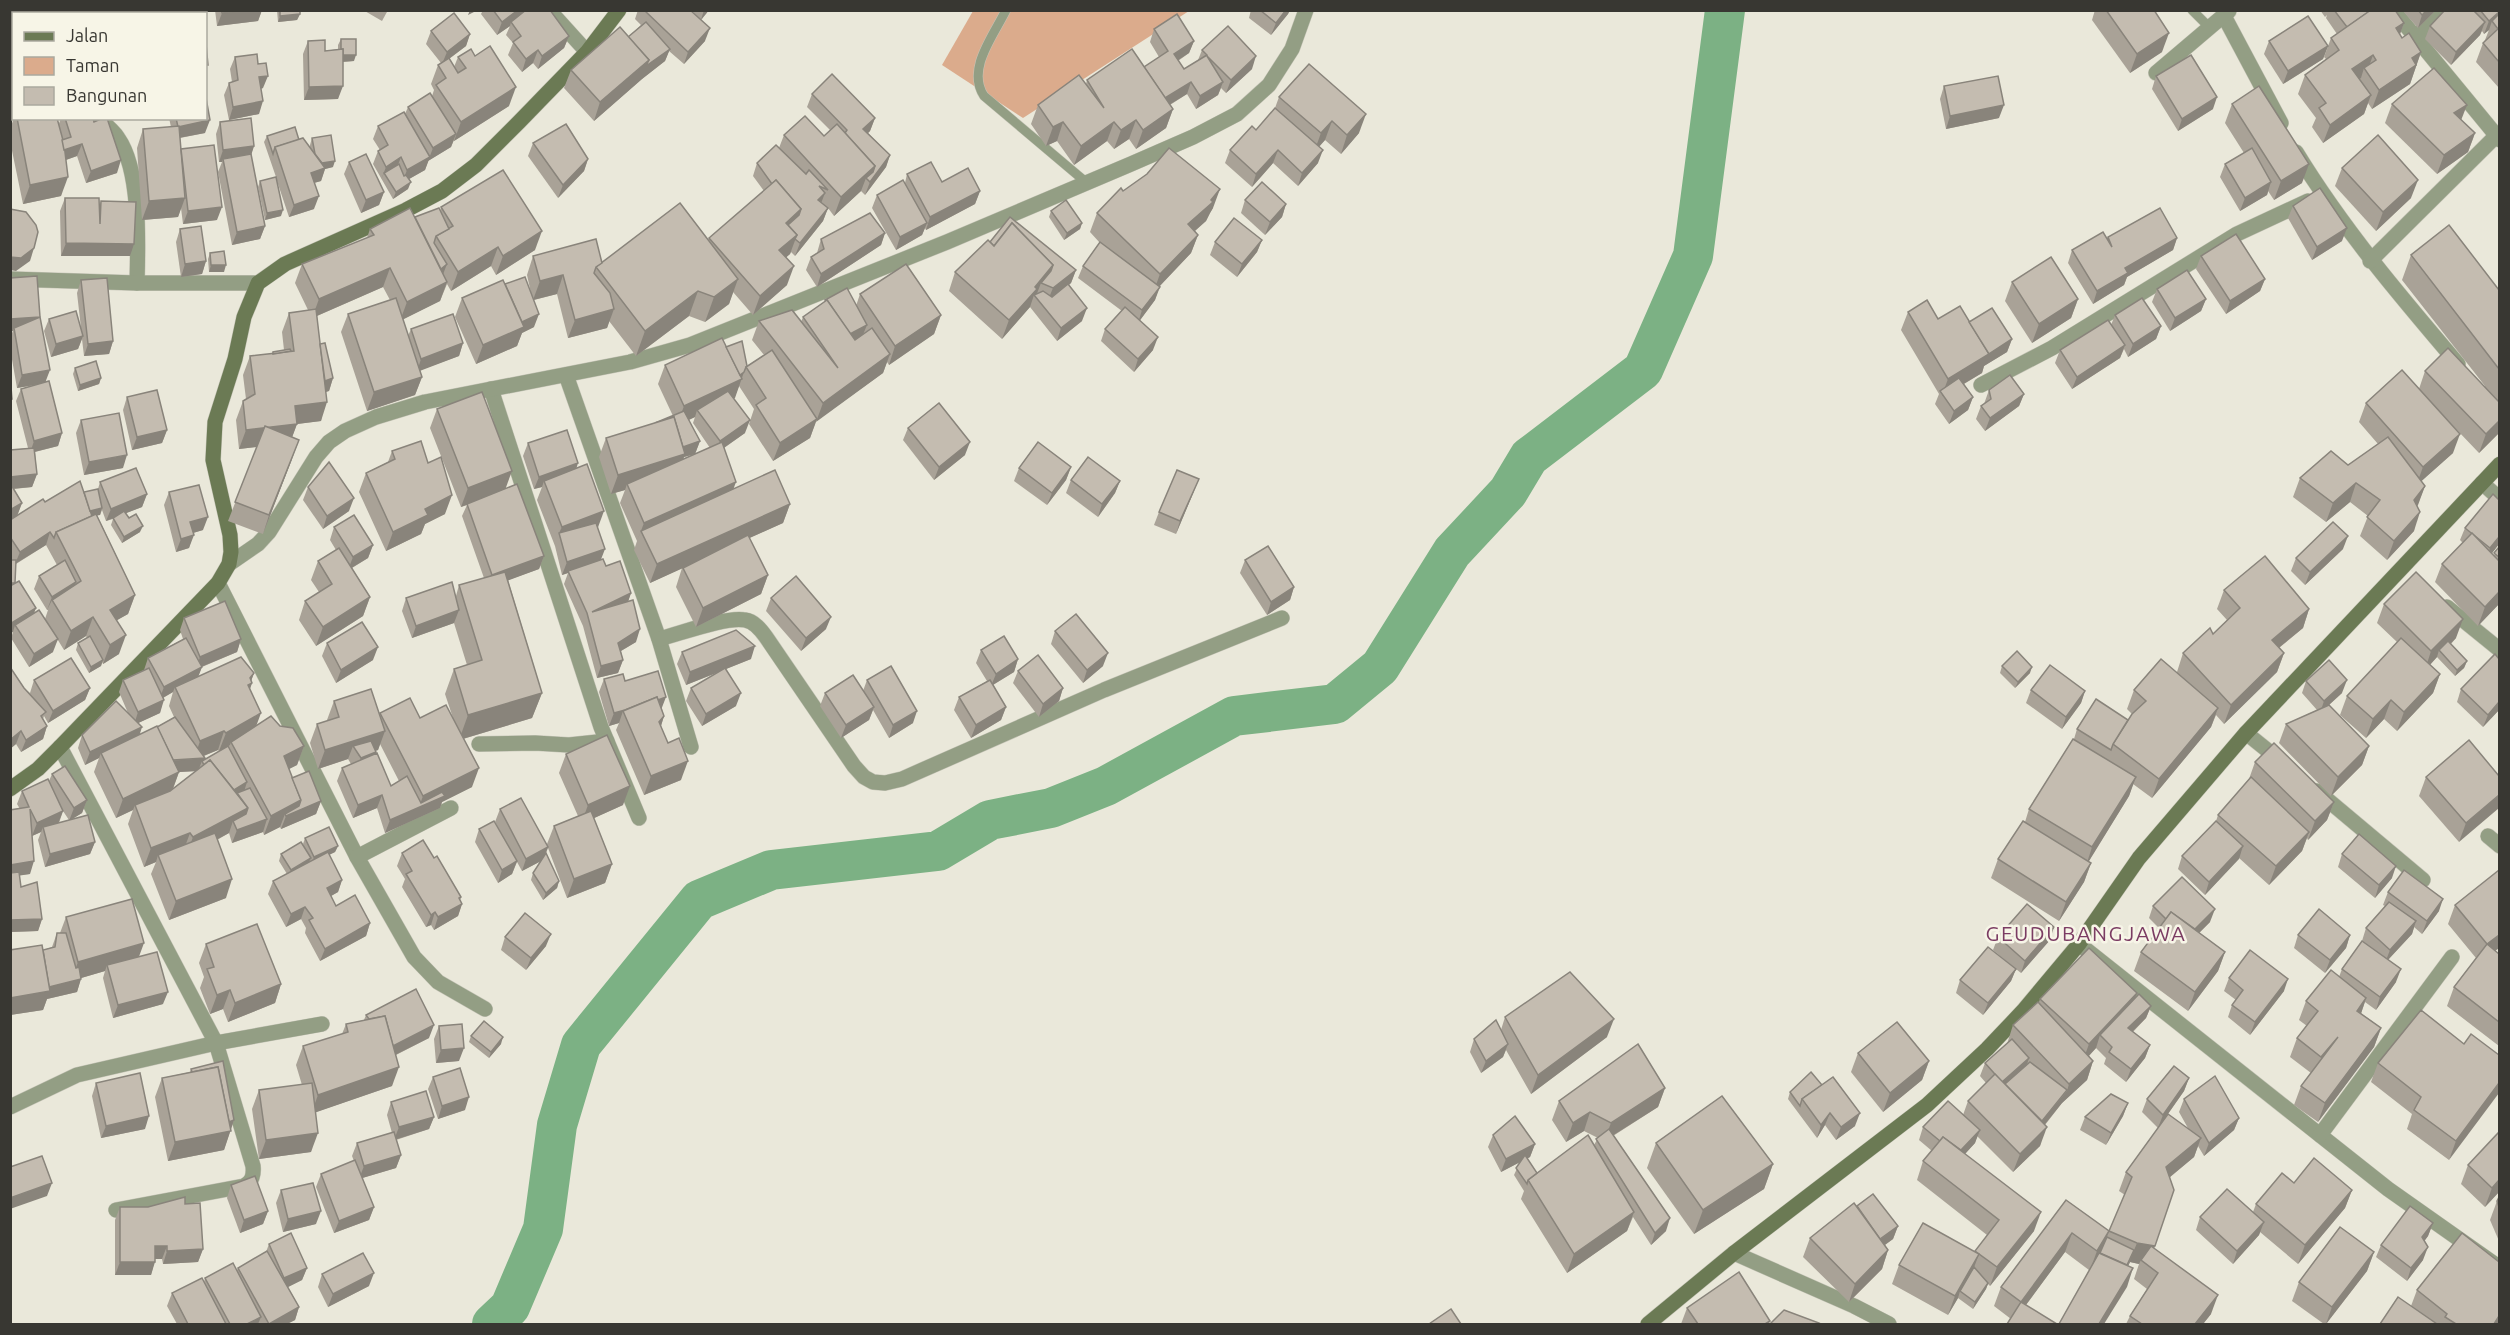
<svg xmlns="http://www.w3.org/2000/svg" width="2510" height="1335" font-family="Ubuntu,sans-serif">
	<rect width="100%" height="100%" fill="#eae8da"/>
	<polygon fill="#dbab8c" points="973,11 1189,11 1023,118 942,65"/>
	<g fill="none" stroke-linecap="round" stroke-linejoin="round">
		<polyline stroke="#7cb184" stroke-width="40" points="492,1324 510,1307 543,1229 557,1125 581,1045 699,900 771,870 938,851 990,820 1051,808 1106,786 1234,716 1335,704 1380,667 1452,552 1508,492 1529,457 1643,370 1693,256 1725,10"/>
		<defs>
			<g id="lane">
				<path d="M1006,10C994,35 966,69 984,96L1087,183"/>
				<polyline points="2192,10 2210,28"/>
			</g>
			<g id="street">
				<polyline points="549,10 587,52"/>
				<polyline points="2393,10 2500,140"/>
				<polyline points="2224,16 2281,123"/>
				<polyline points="2415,37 2447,10"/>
				<polyline points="10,40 14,42"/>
				<polyline points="2156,73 2229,11"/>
				<path d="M98,118C105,124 113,130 118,138C141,171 138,244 137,283"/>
				<path d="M2296,152C2343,229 2400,296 2458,364"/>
				<polyline points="2370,261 2496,136"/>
				<polyline points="10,279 137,283 258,283"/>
				<polyline points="566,375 659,639 691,747"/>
				<polyline points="1981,385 2052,348 2237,234 2308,201"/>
				<polyline points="491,389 601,727 639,818"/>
				<polyline points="2482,483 2500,499"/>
				<polyline points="229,564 258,544 269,532 316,457 329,442 345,431 376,417 425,402 630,362 690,345 947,242 1131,164 1193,137 1237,114 1269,85 1292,49 1306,10"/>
				<polyline points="218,583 357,857 414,957 438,982 485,1009"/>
				<polyline points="2447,607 2500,650"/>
				<path d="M659,639C679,634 727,616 745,620C754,621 761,630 766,637L854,766L864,777L873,782L885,783L902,779L1104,690L1282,618"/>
				<polyline points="2246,733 2282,762"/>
				<polyline points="479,744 535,743 569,745 607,741"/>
				<path d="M60,747L216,1043L253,1166C254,1176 252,1182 244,1186L116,1210"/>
				<polyline points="2317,791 2423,880"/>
				<polyline points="2488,836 2500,846"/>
				<polyline points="357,857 451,808"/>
				<polyline points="2079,944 2388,1189 2500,1268"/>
				<polyline points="10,1107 77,1075 216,1043 322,1024"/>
				<polyline points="2320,1135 2452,957"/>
				<polyline points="1734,1253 1854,1306 1889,1324"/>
			</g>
			<g id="secondary">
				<polyline points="10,789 38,769 60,747 218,583 229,564 231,552 230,535 213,460 215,422 235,359 244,317 258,283 285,264 406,210 442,191 476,165 519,122 587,52 619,10"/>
				<polyline points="1648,1324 1734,1253 1927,1105 1987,1049 2023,1011 2079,944 2139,858 2246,733 2500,464"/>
			</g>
		</defs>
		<use href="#lane" stroke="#c6c5b8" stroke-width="10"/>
		<use href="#street" stroke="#c6c5b8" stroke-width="16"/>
		<use href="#secondary" stroke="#c6c5b8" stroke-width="16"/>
		<use href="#lane" stroke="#939e84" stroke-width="9"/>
		<use href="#street" stroke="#939e84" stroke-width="15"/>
		<use href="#secondary" stroke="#6b7a54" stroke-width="15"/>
	</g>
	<g fill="#a9a297" fill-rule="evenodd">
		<polygon points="24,10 88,10 89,14 25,14"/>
		<polygon points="215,10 262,10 258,21 217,26"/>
		<polygon points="277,10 300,10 300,14 297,20 278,22"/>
		<polygon points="363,10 388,10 382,21"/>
		<polygon points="483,10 550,10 569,36 564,48 538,69 533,63 522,72 508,55 513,43 506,35 510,26 497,35 481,14"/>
		<polygon points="638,10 690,10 705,41 684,64 669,51 665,61 642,79 594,121 564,88 571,70 628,37 641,25 635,19"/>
		<polygon points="691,10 709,10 701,20"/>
		<polygon points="1251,10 1290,10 1288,14 1271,35 1249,18"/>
		<polygon points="2095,10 2154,10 2162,52 2130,73 2092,20"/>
		<polygon points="2320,10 2334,10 2404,23 2400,34 2402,38 2421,52 2410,84 2372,109 2368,103 2364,114 2323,143 2312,127 2316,118 2298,94 2305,75 2326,59 2324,57 2331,38 2337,34 2326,18 2327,15 2325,17"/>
		<polygon points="2402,10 2436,10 2418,28"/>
		<polygon points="2445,10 2499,10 2499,88 2476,62 2483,43 2485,40 2489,30 2484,34 2482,31 2480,35 2451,65 2425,39 2430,26"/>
		<polygon points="1154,29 1194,41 1189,53 1178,61 1184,69 1198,60 1202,50 1252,69 1226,93 1221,88 1218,95 1196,109 1187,94 1170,105 1173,109 1166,128 1136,149 1129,139 1114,149 1107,141 1074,165 1057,141 1046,146 1031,124 1038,105 1086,84 1087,80 1144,67 1159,57 1150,42"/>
		<polygon points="431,31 470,34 466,46 449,59 454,67 458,57 509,106 454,141 454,140 451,147 428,161 425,170 409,179 408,189 393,199 373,164 378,151 380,150 373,139 378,126 405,114 408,107 432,96 434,90 431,84 438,65 441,63 426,44"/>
		<polygon points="341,39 354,61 343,62 338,99 304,100 303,54 308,41 325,51 338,49 338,45"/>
		<polygon points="2269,41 2328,46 2323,59 2283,84 2264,54"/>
		<polygon points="235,57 263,88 261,89 259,114 229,120 224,95 229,83 232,82 230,69"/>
		<polygon points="2156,76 2213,109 2178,131 2152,89"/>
		<polygon points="1944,86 1999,118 1946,129 1940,99"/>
		<polygon points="812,94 875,118 870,131 868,133 890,155 886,167 865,195 861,191 834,216 828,208 823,221 795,256 791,252 790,254 786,257 787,285 753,315 733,292 729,304 705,322 689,316 636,356 609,321 607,328 568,338 557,294 534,300 534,327 522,333 517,346 476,364 455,317 462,298 505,284 531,293 527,275 533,256 602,263 708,241 709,238 764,191 753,176 757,163 779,148 784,135 824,136 830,130 807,107"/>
		<polygon points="1279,97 1359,133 1341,154 1325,140 1319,147 1318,163 1298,186 1273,163 1252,187 1225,163 1230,150 1256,130 1275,108"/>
		<polygon points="2232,104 2302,183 2274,200 2268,191 2267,195 2240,211 2220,177 2225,164 2244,153 2225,123"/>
		<polygon points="2392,104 2475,133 2468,152 2437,174 2385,123"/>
		<polygon points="14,118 57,118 58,126 61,118 93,118 117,173 86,183 77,156 66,160 61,196 23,204 10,141 10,129"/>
		<polygon points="169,118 206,118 205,133 180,138 181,149 217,220 183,224 181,208 178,217 142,220 137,148 143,129 171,127"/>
		<polygon points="220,122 254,146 251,154 265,226 260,239 232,245 218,172 222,162 219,162 216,134"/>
		<polygon points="267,136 299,140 310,148 310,145 312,138 333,167 325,169 321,181 314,183 314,209 289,217 276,178 281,216 265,220 258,187 260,181 276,177 264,142"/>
		<polygon points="533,143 588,159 584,171 558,198 528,156"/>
		<polygon points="349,162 384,192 379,205 361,213 344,174"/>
		<polygon points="2342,168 2411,198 2376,231 2335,186"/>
		<polygon points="907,174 980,191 975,204 926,230 925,228 922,235 896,250 872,208 877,195 905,183"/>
		<polygon points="65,198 99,207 101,201 130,256 61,256 60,211"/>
		<polygon points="1245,200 1286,204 1282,217 1265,235 1241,213"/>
		<polygon points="2293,206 2342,241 2312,260 2288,218"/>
		<polygon points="441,207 535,250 496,275 491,266 451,291 447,284 440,301 403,319 408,336 411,329 463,343 459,356 420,370 422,377 415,395 367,411 341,332 348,314 390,300 383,287 317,316 320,344 333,378 329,391 326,392 321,421 297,424 292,437 292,459 263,534 228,521 257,447 239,449 236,420 243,401 246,399 243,375 250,356 272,354 273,352 284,350 282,332 289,313 308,310 295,283 302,264 367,238 370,229 440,211"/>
		<polygon points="1213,208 1210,213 1206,221 1195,231 1198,235 1191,253 1159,287 1155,300 1140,320 1153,350 1134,372 1101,341 1105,329 1122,311 1078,278 1083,266 1100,243 1090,232 1097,213"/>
		<polygon points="1051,211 1082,223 1080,229 1064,240 1049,217"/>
		<polygon points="180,229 206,261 202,274 181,277 176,242"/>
		<polygon points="885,233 881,245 817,287 806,270 811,257 817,253 821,239"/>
		<polygon points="2108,237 2177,238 2173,250 2127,277 2124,285 2093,304 2068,263 2072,250 2108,239"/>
		<polygon points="1262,240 1257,252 1237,277 1210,255 1215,242"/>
		<polygon points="210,253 224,272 209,272 208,259"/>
		<polygon points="2411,255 2499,290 2499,433 2479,453 2437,409 2453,453 2421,481 2425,486 2417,506 2414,531 2387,560 2360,536 2368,516 2350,502 2326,522 2293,497 2300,478 2348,465 2378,444 2359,422 2366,403 2419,389 2425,371 2485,386 2402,280"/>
		<polygon points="2201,256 2265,279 2260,291 2226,314 2196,269"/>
		<polygon points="1076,270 1071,283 1069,285 1082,321 1057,341 1030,307 1002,339 949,291 955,272"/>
		<polygon points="10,278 40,317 46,382 62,433 58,446 35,452 37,474 32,487 14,489 22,503 17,516 10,520 10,450 28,448 16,401 21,389 36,385 17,388 10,348 10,337 13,331"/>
		<polygon points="81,280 113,341 109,354 84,356 82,339 78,349 51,357 44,331 49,319 81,328 77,293"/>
		<polygon points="2012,282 2078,299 2071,318 2032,343 2005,301"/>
		<polygon points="2157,289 2206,299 2201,311 2170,331 2152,302"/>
		<path d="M860,294L941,315L934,334L889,365L887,362L883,373L816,421L810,438L773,461L749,424L754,409L739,386L734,398L745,433L724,448L733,489L790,504L783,523L749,538L768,575L761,594L696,627L676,587L682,568L650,583L634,550L637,541L620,503L625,490L611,494L599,457L606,438L655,423L673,416L658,384L665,365L726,347L747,366L764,355L752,340L759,321L801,322L803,317L824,302L825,300L856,306ZM695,417L693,423L710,448L683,459L684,457L695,454L700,441L689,420Z"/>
		<polygon points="1908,312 1938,319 1969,322 2012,339 2007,352 1984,366 1982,373 1964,384 1973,397 1968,410 1949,424 1935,404 1939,394 1901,330"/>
		<polygon points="2115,315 2161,326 2156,339 2128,357 2124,349 2120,358 2072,389 2055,363 2060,350 2111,325"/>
		<polygon points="75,368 101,378 99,384 78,391 73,374"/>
		<polygon points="1989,390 2024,394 2019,406 1985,431 1976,419 1981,406 1984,404"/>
		<polygon points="127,397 167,430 162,443 132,450 123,410"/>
		<path d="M437,409L506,488L544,556L539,569L508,580L542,693L532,718L463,739L472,787L442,802L440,808L385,833L377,808L353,818L337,781L342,768L351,764L348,759L318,769L310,743L317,724L327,721V720L334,701L380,715V713L420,718H453L445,694L454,669L467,665L454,623L412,638L402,611L406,598L456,596L459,585L484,578L462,516L467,505L461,507L430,428ZM380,744L399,781L391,786L375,754V751L378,750Z"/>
		<polygon points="81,420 123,468 84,475 76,433"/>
		<polygon points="908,428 965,455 934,480 903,440"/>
		<polygon points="528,443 577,468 598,529 601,559 606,566 631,593 628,601 636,642 621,651 623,660 618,673 597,678 583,626 564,584 568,573 562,575 555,546 537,500 542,487 534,489 523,456"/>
		<polygon points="392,451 428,463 445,514 425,524 421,534 386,551 359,492 366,473 388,462"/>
		<polygon points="1071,467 1066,480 1047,505 1014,481 1019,468"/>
		<polygon points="1071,480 1120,481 1115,493 1098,517 1066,493"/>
		<polygon points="100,482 147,494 142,507 126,513 140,532 122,543 111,525 113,519 106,521 102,510 100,515 97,515 135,595 128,614 117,620 119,654 103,664 102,662 101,666 89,673 76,650 78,643 87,638 86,636 64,650 45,619 48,610 47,610 34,589 39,576 57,565 46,545 16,564 15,583 36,608 34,613 53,652 29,667 11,638 13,632 10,633 12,560 10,557 10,520 45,502 98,489"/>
		<polygon points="308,487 349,511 323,529 303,500"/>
		<polygon points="1194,491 1176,534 1154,525 1159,512"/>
		<polygon points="169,492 203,530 193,533 189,548 176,552 164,505"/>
		<polygon points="334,527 373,545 368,558 352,568 370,597 363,616 316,646 299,620 305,601 319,592 311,580 318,561 336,550 330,540"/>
		<polygon points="2465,528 2499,544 2492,553 2494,555 2499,547 2499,604 2478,626 2435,582 2442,564 2463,543 2460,540"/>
		<polygon points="2343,549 2305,585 2291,571 2296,558"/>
		<polygon points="1245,560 1294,587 1290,600 1267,615 1240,573"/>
		<polygon points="2224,590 2309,609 2303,628 2279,648 2284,653 2277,672 2224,724 2216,715 2211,727 2152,798 2133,784 2129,796 2088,862 2091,863 2084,882 2059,921 1991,878 1998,859 2025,822 2029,809 2074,739 2077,729 2128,720 2132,714 2127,709 2134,690 2177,672 2183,653 2213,634 2227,620 2217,609"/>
		<polygon points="771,598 826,629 801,651 766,611"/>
		<polygon points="2384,604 2456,638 2451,644 2467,661 2464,668 2455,676 2437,657 2430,665 2440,674 2433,693 2397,731 2384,719 2366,738 2340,715 2347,696 2397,642 2377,623"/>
		<path d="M184,618L241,639L237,652L202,667L198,676L254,673L251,681L252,683L250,689L256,726H280L304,746L297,765L289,769L292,778L321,801L316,814L281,829L280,827L264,835L263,832L232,843L229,833L217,840L226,898L169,920L151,874L156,862L144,867L128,824L133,810L116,818L94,772L99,758L85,765L78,748L82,735L128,713L119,692L123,680L144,670L148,658L183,639L180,630ZM173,692L169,706L174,717L157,727L139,735L138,723L160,713L163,698ZM218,750L219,751L205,760V758L204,756ZM197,771L173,789L179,772Z"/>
		<polygon points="1055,631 1103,666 1083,683 1051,644"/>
		<polygon points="327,643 373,660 336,683 322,656"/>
		<polygon points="981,650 1018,659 1014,672 993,685 1006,707 1001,720 971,738 954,710 959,697 987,681 976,663"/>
		<polygon points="682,652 751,659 726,669 736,706 702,726 686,701 691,688 719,672 686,685 677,664"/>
		<polygon points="2002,666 2030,673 2015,688 2000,673"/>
		<polygon points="10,667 24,688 30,693 34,680 90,688 85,700 48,723 44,716 43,719 47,726 43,739 21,752 16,744 10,749"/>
		<polygon points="1018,671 1063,688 1059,701 1039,717 1013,683"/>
		<polygon points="604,679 625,681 662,709 664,716 661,726 681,780 644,795 616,730 619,723 609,726 599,692"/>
		<polygon points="867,680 913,723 889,738 873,710 869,720 841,738 820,706 825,693 863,691"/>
		<polygon points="2306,681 2342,693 2328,706 2369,746 2362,765 2331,796 2279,743 2286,724 2317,710 2302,693"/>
		<polygon points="2461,689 2499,710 2483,727 2457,702"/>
		<polygon points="2031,690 2085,691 2081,703 2062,729 2026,703"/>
		<polygon points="566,754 623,805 594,818 612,864 605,883 567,898 548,848 546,853 559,881 557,888 543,900 531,880 533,873 541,861 522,871 517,862 512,874 498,883 475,842 479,829 511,852 495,822 500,809 547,844 554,826 578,816 559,773"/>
		<polygon points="2255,762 2334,802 2327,820 2308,840 2307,838 2302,851 2269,885 2239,858 2205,895 2178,869 2182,856 2216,821 2218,815 2249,779"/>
		<path d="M52,774L87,800L82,813L72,819L95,842L90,854L45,867L38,840L41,832L32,836L30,874L19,875L21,887L42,919L38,931L10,932V810L20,809L17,804L22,791L49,781ZM63,811L69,820L59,823Z"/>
		<polygon points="2499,776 2459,842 2419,796 2426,777"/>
		<polygon points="305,838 338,846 335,852 329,855 342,880 338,892 331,896 336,906 370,923 366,936 320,961 305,933 306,928 301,919 286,927 268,894 273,881 287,874 279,861 281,854 305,849 303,844"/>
		<polygon points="402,853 434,858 461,897 460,900 462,904 458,916 434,930 431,925 426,927 402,887 405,879 397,866"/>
		<polygon points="2342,854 2392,878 2375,898 2338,867"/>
		<polygon points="2388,892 2439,911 2422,934 2414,927 2412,934 2388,960 2396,982 2376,1010 2365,1002 2361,1013 2381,1028 2374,1047 2318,1122 2294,1105 2301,1086 2311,1073 2290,1057 2297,1038 2307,1026 2299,1020 2306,1001 2339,977 2342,969 2362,942 2362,941 2366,928 2385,906 2383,905"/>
		<polygon points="2455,905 2496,951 2499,954 2499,1046 2447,1006 2454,987 2476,958 2448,924"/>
		<polygon points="2153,906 2210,922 2199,933 2225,952 2218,971 2188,1011 2134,971 2141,952 2159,928 2149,918"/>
		<polygon points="66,917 139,956 163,1004 113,1018 103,978 105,971 81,978 77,992 47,999 43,1010 10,1015 10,950 43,950 52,947 57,933 60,933"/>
		<polygon points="2298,935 2350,935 2346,948 2325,973 2294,948"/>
		<polygon points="505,937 546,946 526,970 501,950"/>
		<polygon points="1998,937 2050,940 2021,973 2016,969 2011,981 1983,1015 1956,993 1960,980 2011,965 1993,950"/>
		<polygon points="206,944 281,984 275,1003 228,1022 223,1009 210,1014 200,988 204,977 199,963"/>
		<polygon points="2229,978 2284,991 2250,1035 2228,1017 2232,1005 2236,1000 2224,991"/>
		<polygon points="2137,993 2135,999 2151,1006 2146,1018 2133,1032 2150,1045 2145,1058 2126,1082 2104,1064 2106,1058 2096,1048 2089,1056 2093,1061 2087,1080 2062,1103 2045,1125 2040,1146 2013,1172 1977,1136 1975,1143 1965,1154 2034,1231 1990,1286 1988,1284 1986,1289 1973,1309 1958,1298 1948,1315 1892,1284 1899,1265 1975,1252 1987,1235 1917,1180 1923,1161 1932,1151 1919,1140 1923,1127 1963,1115 1968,1101 1986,1083 1980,1076 1985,1063 2007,1044 2013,1025 2039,1002 2040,999"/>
		<polygon points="366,1015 429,1038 396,1055 392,1086 316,1112 311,1152 259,1159 252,1109 259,1090 302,1085 296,1065 303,1046 342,1034 346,1024 364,1020"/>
		<polygon points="1505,1017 1607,1037 1531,1094 1506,1050 1503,1057 1481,1073 1470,1052 1474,1039 1501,1030"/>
		<polygon points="439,1026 459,1061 436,1063 434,1039"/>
		<polygon points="471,1036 501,1044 489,1058 469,1042"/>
		<polygon points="2464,1044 2499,1055 2449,1160 2407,1129 2412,1114 2371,1082 2378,1063"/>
		<polygon points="1858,1053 1929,1061 1922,1080 1883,1112 1851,1072"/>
		<polygon points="191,1069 234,1120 224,1150 168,1161 155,1097 162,1078 190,1072"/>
		<polygon points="433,1077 465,1110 438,1119 428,1089"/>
		<polygon points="2189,1078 2184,1091 2168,1114 2189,1130 2179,1112 2184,1099 2239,1118 2234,1130 2204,1156 2198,1146 2194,1157 2169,1178 2154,1248 2211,1314 2203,1324 2126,1324 2130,1316 2147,1289 2134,1279 2139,1264 2130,1262 2128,1266 2127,1287 2089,1270 2065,1252 2026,1305 2011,1319 1994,1306 2001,1287 2066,1200 2109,1231 2125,1195 2119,1191 2126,1172 2158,1128 2142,1112 2147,1099"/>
		<polygon points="96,1083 145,1129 101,1138 92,1096"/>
		<polygon points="1665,1088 1658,1107 1613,1136 1666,1231 1651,1245 1633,1217 1627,1231 1567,1273 1521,1199 1524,1191 1514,1175 1520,1162 1501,1172 1488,1147 1493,1135 1535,1144 1530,1157 1527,1159 1537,1173 1594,1145 1598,1138 1584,1131 1566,1142 1552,1120 1559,1101"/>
		<polygon points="1790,1092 1855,1126 1836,1140 1825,1125 1817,1138 1788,1099"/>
		<polygon points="391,1102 434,1117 429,1129 396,1140 401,1155 396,1168 362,1178 374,1207 369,1220 334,1233 316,1187 321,1174 354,1161 352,1156 357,1143 392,1133 387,1115"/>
		<polygon points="2128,1103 2123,1116 2106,1145 2080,1130 2085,1117"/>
		<polygon points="1656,1143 1773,1164 1764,1189 1694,1234 1647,1168"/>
		<polygon points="2468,1165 2499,1192 2485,1207 2461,1184"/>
		<polygon points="2294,1183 2352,1190 2345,1208 2298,1264 2260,1232 2259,1235 2233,1264 2196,1230 2200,1217 2253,1212 2256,1204"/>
		<polygon points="231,1185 268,1211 263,1224 240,1233 227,1198"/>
		<polygon points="281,1190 316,1224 283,1232 276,1203"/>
		<polygon points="2499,1197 2499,1241 2490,1220 2497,1201"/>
		<polygon points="185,1204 203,1249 198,1262 163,1264 162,1259 155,1259 151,1275 115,1275 115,1220 120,1207 148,1207"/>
		<polygon points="1857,1206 1898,1226 1893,1239 1885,1245 1888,1250 1882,1269 1849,1302 1803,1257 1810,1238"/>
		<polygon points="2433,1223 2428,1236 2424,1241 2423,1260 2407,1281 2376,1257 2381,1245"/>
		<polygon points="269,1244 307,1268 302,1280 288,1287 299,1307 295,1320 287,1324 177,1324 167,1306 172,1293 204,1282 205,1278 237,1270 238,1268 266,1252"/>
		<polygon points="2374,1252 2367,1271 2326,1324 2324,1324 2292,1301 2299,1282"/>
		<polygon points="322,1274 369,1286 328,1307 318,1287"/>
		<polygon points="2417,1290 2499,1324 2380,1324 2411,1306"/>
		<polygon points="1687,1308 1770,1321 1769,1324 1681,1324"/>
	</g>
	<g fill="#89847b">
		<polygon points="167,10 202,10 201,14 166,14"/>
		<polygon points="245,10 262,10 258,21 217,26 222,13"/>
		<polygon points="470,10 478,10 468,15"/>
		<polygon points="518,10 530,10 511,22 510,26 497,35 502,22"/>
		<polygon points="704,10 709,10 701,20"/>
		<polygon points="1286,10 1290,10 1288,14 1271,35 1276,23"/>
		<polygon points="2427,10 2436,10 2418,28 2422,15"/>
		<polygon points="2499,12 2499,21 2492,21 2489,30 2484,34 2489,21"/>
		<polygon points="300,14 297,20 278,22 280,16"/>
		<polygon points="2485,22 2480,35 2451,65 2456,52"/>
		<polygon points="2404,23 2397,42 2396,28"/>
		<polygon points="710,28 705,41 684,64 688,52"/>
		<polygon points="2169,33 2162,52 2130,73 2137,54"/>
		<polygon points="470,34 466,46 442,64 447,52"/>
		<polygon points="569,36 564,48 538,69 542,56"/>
		<polygon points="1194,41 1189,53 1169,66 1174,54"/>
		<polygon points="2328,46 2323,59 2283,84 2288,71"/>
		<polygon points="670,49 665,61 642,79 594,121 600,102 649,60"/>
		<polygon points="538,50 533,63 522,72 526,59"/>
		<polygon points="2421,52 2410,84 2372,109 2379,90 2412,58"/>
		<polygon points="341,55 356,55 354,61 339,62"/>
		<polygon points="2373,55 2367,72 2364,68 2361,78 2345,88 2352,69"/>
		<polygon points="1256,56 1252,69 1226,93 1231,80"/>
		<polygon points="268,76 263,88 254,90 259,77"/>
		<polygon points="1191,82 1187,94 1159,111 1164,99"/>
		<polygon points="1223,82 1218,95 1196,109 1200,96"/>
		<polygon points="343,86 338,99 304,100 309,87"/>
		<polygon points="516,87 509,106 454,141 461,122"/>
		<polygon points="2371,95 2364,114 2323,143 2330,125"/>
		<polygon points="2217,97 2213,109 2178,131 2182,119"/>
		<polygon points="263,101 259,114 229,120 233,107"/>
		<polygon points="2004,105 1999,118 1946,129 1950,116"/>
		<polygon points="2467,105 2460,123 2454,113"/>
		<polygon points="1173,109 1166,128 1136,149 1143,130"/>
		<polygon points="1366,114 1359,133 1341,154 1347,135"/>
		<polygon points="875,118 870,131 859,142 863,129"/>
		<polygon points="210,120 205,133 173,139 178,127"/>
		<polygon points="1136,120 1129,139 1114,149 1121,130"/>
		<polygon points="1332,121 1325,140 1314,152 1321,133"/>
		<polygon points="1063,122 1057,141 1046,146 1053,127"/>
		<polygon points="1114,122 1107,141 1074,165 1081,146"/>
		<polygon points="2475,133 2468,152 2437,174 2444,155"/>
		<polygon points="456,134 451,147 428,161 433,148"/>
		<polygon points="82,144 77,156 57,163 61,151"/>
		<polygon points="254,146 250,159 223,159 222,162 219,162 223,150"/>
		<polygon points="1278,150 1273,163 1252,187 1256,174"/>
		<polygon points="1323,150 1318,163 1298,186 1302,173"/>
		<polygon points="890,155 886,167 865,195 870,182"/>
		<polygon points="401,157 396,170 384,173 381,180 386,167"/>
		<polygon points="430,157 425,170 402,183 407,170"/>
		<polygon points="588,159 584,171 558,198 563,185"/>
		<polygon points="121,160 117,173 86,183 91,171"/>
		<polygon points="335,161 333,167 325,169 321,181 306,185 311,173 317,164"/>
		<polygon points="2309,164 2302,183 2274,200 2281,181"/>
		<polygon points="875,166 869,181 866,178 861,191 834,216 841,197"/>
		<polygon points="68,177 61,196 23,204 30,185"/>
		<polygon points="2418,180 2411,198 2376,231 2383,212"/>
		<polygon points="411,182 408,189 393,199 396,192"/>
		<polygon points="2271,182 2267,195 2240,211 2245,198"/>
		<polygon points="1220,189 1213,208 1210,213 1206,221 1181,243 1188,224 1211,200"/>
		<polygon points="980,191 975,204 926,230 930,217"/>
		<polygon points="384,192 379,205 361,213 366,200"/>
		<polygon points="825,193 820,206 818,200"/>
		<polygon points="319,196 314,209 289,217 294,205"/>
		<polygon points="185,198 178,217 142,220 149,201"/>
		<polygon points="1286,204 1282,217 1265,235 1270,222"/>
		<polygon points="222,207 217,220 183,224 188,211"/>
		<polygon points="828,208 823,221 795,256 800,243"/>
		<polygon points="801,209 794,228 789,233 786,223"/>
		<polygon points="283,210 281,216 265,220 267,213"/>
		<polygon points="927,223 922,235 896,250 900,237"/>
		<polygon points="1082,223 1080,229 1064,240 1067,233"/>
		<polygon points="265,226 260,239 232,245 237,232"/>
		<polygon points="2347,228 2342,241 2312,260 2317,247"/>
		<polygon points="542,231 535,250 496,275 503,256"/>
		<polygon points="885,233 881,245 817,287 821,274"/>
		<polygon points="797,235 790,254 773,269 779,250"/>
		<polygon points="1198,235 1191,253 1153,293 1160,274"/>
		<polygon points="2177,238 2173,250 2127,277 2124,285 2093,304 2097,291 2125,268"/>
		<polygon points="1262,240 1257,252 1237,277 1242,264"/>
		<polygon points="66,243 134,244 130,256 61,256"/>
		<polygon points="498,247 491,266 451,291 458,272"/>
		<polygon points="34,248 30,261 16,271 10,270 10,257"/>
		<polygon points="206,261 202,274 181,277 185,264"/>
		<polygon points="447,264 442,277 437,272"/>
		<polygon points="211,265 226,265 224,272 209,272"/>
		<polygon points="1053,265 1046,284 1041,283 1036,296 1034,295 1030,307 1002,339 1009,320"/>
		<polygon points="794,266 787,285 753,315 760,296"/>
		<polygon points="390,268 383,287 312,318 319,299"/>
		<polygon points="1076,270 1071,283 1048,300 1053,288"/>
		<polygon points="563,275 557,294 533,300 540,281"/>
		<polygon points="738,279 729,304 705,322 714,297"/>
		<polygon points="2265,279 2260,291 2226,314 2230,301"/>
		<polygon points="447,282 440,301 400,321 407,302"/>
		<polygon points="1160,287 1155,300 1138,323 1142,310"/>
		<polygon points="698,291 689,316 636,356 645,331"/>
		<polygon points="2078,299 2071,318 2032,343 2039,324"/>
		<polygon points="2206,299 2201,311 2170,331 2175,318"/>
		<polygon points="1087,308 1082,321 1057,341 1061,328"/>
		<polygon points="614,309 607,328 568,338 575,320"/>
		<polygon points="539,314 534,327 522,333 517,346 476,364 483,345 518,324"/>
		<polygon points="941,315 934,334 889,365 895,346"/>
		<polygon points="40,317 14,328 13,331 10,332 10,319"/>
		<polygon points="867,325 862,337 840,349 845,336"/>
		<polygon points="2161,326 2156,339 2128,357 2133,344"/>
		<polygon points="83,336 78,349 51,357 56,344"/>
		<polygon points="1158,337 1153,350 1134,372 1138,359"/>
		<polygon points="2012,339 2007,352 1984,366 1982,373 1943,396 1942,395 1948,379"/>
		<polygon points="113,341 109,354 84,356 88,344"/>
		<polygon points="463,343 459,356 417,372 421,359"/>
		<polygon points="2125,345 2120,358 2072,389 2077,377"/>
		<polygon points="890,354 883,373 816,422 823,403"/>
		<polygon points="50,370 45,383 17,388 22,375"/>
		<polygon points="744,372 735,398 700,414 697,410 695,417 677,425 684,406"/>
		<polygon points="422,377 415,395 367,411 374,392"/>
		<polygon points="101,378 99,384 78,391 80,385"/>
		<polygon points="333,378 329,391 317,394 322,382"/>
		<polygon points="2024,394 2019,406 1985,431 1990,418"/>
		<polygon points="1973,397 1968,410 1949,424 1954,411"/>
		<polygon points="327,402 321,421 297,424 290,443 239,449 246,430 295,406"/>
		<polygon points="817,419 810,438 773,461 780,443"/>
		<polygon points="750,420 745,433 715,454 720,441"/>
		<polygon points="2499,421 2499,433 2479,453 2486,434"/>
		<polygon points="167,430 162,443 132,450 137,437"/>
		<polygon points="62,433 58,446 30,453 34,441"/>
		<polygon points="2460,434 2453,453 2416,486 2423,467"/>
		<polygon points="299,440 292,459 263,534 269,515"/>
		<polygon points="700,441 695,454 684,457 678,473 627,484 625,490 611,494 618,475 679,448"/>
		<polygon points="970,442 965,455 934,480 939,467"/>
		<polygon points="127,455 123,468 84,475 89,462"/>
		<polygon points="578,463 574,476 544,481 542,487 534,489 539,477"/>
		<polygon points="1071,467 1066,480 1047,505 1052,493"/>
		<polygon points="512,471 505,490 461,507 468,488"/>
		<polygon points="37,474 32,487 10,489 10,477"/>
		<polygon points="1199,479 1194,491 1176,534 1180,521"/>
		<polygon points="1120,481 1115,493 1098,517 1102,504"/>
		<polygon points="736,482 729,501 641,531 637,541 644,523"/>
		<polygon points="2356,483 2350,502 2326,522 2333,503"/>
		<polygon points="2425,486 2418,505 2407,519 2414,500"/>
		<polygon points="147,494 142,507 106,521 111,509"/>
		<polygon points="452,495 445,514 425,524 421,534 386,551 393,532 425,509"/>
		<polygon points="354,498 349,511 323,529 327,516"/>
		<polygon points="22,503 17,516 10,520 10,510"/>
		<polygon points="790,504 783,523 650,583 657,564"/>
		<polygon points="102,508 100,515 84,518 86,512"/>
		<polygon points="604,511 597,530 559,533 562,527"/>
		<polygon points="2420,512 2414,531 2387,560 2394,541"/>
		<polygon points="208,517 203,530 186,535 190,522"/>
		<polygon points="143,526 140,532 122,543 124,537"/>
		<polygon points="50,532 46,545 15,564 20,552"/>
		<polygon points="194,535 189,548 176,552 181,539"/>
		<polygon points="2348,536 2343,549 2305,585 2310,572"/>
		<polygon points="2499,537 2499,544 2486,561 2490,548"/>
		<polygon points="373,545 368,558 348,570 353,557"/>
		<polygon points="605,549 600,562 568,571 568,573 562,575 567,562"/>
		<polygon points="544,556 539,569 488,588 492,575"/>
		<polygon points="768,575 761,594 696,627 703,608"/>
		<polygon points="76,582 72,595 52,600 47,610 52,597"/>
		<polygon points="1294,587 1290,600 1267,615 1271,602"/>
		<polygon points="2499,592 2499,604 2478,626 2485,607"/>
		<polygon points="631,593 627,605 592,612"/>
		<polygon points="135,595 128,614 103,628 110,610"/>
		<polygon points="370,597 363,616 316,646 323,627"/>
		<polygon points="36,608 31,620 15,625 13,632 10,633 10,624"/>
		<polygon points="2309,609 2303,628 2265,659 2272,640"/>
		<polygon points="459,610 454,623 412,638 416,626"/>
		<polygon points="93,617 86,636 64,650 71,631"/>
		<polygon points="831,617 826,629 801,651 806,638"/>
		<polygon points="2463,619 2456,638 2441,653 2439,650 2437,657 2425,670 2431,651"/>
		<polygon points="640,629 636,642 614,655 618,643"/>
		<polygon points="126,635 119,654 103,664 110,645"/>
		<polygon points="58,639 53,652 29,667 34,654"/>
		<polygon points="241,639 237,652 196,669 200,657"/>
		<polygon points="755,646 751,659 686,685 690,672"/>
		<polygon points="378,647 373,660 336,683 341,670"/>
		<polygon points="1108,653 1103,666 1083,683 1087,670"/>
		<polygon points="2284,653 2277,672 2224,724 2231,705"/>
		<polygon points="1018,659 1014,672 991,686 996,674"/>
		<polygon points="103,660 101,666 89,673 91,667"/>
		<polygon points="623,660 618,673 597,678 601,666"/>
		<polygon points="2467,661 2464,668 2455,676 2457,670"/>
		<polygon points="202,667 197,680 175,687 173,692 159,700 164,687"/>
		<polygon points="2032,667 2030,673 2015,688 2018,682"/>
		<polygon points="254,673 250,684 252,683 245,702 250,678"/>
		<polygon points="2440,674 2433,693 2397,731 2404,712"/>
		<polygon points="2347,680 2342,693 2320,713 2324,701"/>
		<polygon points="90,688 85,700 48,723 53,711"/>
		<polygon points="1063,688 1059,701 1039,717 1043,704"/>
		<polygon points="2085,691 2081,703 2062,729 2066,717"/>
		<polygon points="542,693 532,718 459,740 468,715"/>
		<polygon points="741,693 736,706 702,726 706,714"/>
		<polygon points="666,697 661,710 623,711 619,723 609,726 614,713"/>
		<polygon points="164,700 160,713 134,725 138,712"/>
		<polygon points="2391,700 2384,719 2366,738 2373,719"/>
		<polygon points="2499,702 2499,710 2483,727 2488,715"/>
		<polygon points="874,707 869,720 841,738 846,725"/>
		<polygon points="1006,707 1001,720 971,738 976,725"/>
		<polygon points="2218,708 2211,727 2152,798 2159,779"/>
		<polygon points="917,711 913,723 889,738 893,725"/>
		<polygon points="261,713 254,732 231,742 230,745 219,751 226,733"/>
		<polygon points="664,716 658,735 659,722"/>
		<polygon points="47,726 43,739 21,752 26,740"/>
		<polygon points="142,727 138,740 101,753 99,758 85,765 90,752"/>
		<polygon points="21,731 16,744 10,749 10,740"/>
		<polygon points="224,731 218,750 198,758 205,758 203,764 202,761 198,771 179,772 172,791 135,805 133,810 116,818 123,799 168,761 194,759 200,741"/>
		<polygon points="385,731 378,750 359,756 353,746 348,759 318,769 325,750"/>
		<polygon points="304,746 297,765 277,775 284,756"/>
		<polygon points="2369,746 2362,765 2331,796 2338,777"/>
		<polygon points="376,752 371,764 356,771 361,758"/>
		<polygon points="688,761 681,780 644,795 651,776"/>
		<polygon points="479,768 472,787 442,802 440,808 385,833 390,820 419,807 423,796"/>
		<polygon points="2136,777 2129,796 2086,866 2092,847"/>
		<polygon points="247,782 243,795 229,793"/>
		<polygon points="630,786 623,805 581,824 588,805"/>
		<polygon points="382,795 377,808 353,818 358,805"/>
		<polygon points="2499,795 2499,808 2459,842 2466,823"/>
		<polygon points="87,800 82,813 69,821 74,808"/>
		<polygon points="301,800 321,801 316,814 281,829 286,816 285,814 280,827 264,835 271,816"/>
		<polygon points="2334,802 2327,820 2308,840 2315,821"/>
		<polygon points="248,808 242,827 233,821 229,833 186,856 193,837"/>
		<polygon points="63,811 58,824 43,827 41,832 32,836 37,823"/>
		<polygon points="267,819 263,832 232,843 237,830"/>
		<polygon points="2309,832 2302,851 2269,885 2276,866"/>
		<polygon points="190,833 183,852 158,855 156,862 144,867 151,848"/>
		<polygon points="95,842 90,854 45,867 50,854"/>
		<polygon points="338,846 335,852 312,863 314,857"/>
		<polygon points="2243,846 2239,859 2205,895 2209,882"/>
		<polygon points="548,847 543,860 522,871 526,859"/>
		<polygon points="311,858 308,864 288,876 291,870"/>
		<polygon points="34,861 30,874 10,877 10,865"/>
		<polygon points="517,861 512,874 498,883 502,870"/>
		<polygon points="2091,863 2084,882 2059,921 2066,902"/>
		<polygon points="612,864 605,883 567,898 574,879"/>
		<polygon points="2396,866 2392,878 2375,898 2379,885"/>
		<polygon points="232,879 226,898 169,920 176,901"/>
		<polygon points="342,880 338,892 322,901 327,888"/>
		<polygon points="559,881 557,888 543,900 546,893"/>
		<polygon points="461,897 457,906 462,904 458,916 434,930 438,917"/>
		<polygon points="2443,899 2439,911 2422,934 2427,921"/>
		<polygon points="305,907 301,919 286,927 291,914"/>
		<polygon points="2215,909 2210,922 2185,947 2190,934"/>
		<polygon points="435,912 431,925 426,927 431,915"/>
		<polygon points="42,919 38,931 10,932 10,920"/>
		<polygon points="2416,921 2412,934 2385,963 2390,950"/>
		<polygon points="370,923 366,936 320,961 325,949"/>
		<polygon points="2054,927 2050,940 2021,973 2025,961"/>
		<polygon points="551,934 546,946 526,970 531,958"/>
		<polygon points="2350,935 2346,948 2325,973 2330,960"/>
		<polygon points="2499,935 2499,948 2480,963 2487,944"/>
		<polygon points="144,943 137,962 107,965 105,971 71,981 78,962"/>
		<polygon points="2225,952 2218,971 2188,1011 2195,992"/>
		<polygon points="2016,969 2011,981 1983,1015 1988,1003"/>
		<polygon points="2401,969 2396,982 2376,1010 2380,997"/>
		<polygon points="81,979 77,992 47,999 43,1010 10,1015 10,998 46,987"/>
		<polygon points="2288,979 2284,991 2250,1035 2255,1022"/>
		<polygon points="281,984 275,1003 228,1022 235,1003"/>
		<polygon points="230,990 223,1009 210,1014 217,995"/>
		<polygon points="168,992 163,1004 113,1018 118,1005"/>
		<polygon points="2137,993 2130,1012 2100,1035 2096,1048 2082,1063 2089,1044"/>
		<polygon points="2366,998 2360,1017 2357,1011"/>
		<polygon points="2151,1006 2146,1018 2123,1041 2128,1028"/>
		<polygon points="1614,1019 1607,1037 1531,1094 1538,1075"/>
		<polygon points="434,1025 429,1038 385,1060 390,1047"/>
		<polygon points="2381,1028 2374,1047 2318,1122 2325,1103"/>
		<polygon points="503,1037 501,1044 489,1058 491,1052"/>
		<polygon points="1508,1044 1503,1057 1481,1073 1486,1061"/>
		<polygon points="2150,1045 2145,1058 2126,1082 2131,1069"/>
		<polygon points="464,1048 459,1061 436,1063 441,1050"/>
		<polygon points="2029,1058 2025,1071 2003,1090 2002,1082"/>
		<polygon points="1929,1061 1922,1080 1883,1112 1890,1093"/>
		<polygon points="2093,1061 2087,1080 2062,1103 2037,1134 2042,1121 2067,1091 2069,1084"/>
		<polygon points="399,1067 392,1086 311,1114 318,1095"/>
		<polygon points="2189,1078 2184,1091 2158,1128 2163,1115"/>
		<polygon points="2499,1083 2499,1093 2449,1160 2456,1141"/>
		<polygon points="1665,1088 1658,1107 1604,1141 1611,1123"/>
		<polygon points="469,1097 465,1110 438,1119 442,1106"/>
		<polygon points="2128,1103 2123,1116 2106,1145 2111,1133"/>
		<polygon points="1590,1112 1584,1131 1566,1142 1573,1123"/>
		<polygon points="1830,1113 1825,1125 1817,1138 1821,1125"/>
		<polygon points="1860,1113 1855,1126 1836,1140 1841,1127"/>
		<polygon points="149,1116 145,1129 101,1138 106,1126"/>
		<polygon points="434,1117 429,1129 394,1140 399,1127"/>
		<polygon points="2239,1118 2234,1130 2204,1156 2209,1143"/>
		<polygon points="234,1120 224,1150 168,1161 175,1142"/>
		<polygon points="2047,1127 2040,1146 2013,1172 2020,1154"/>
		<polygon points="1980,1130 1975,1143 1952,1168 1956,1155"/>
		<polygon points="318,1133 311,1152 259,1159 266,1140"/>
		<polygon points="2201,1138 2194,1157 2159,1186 2166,1167"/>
		<polygon points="1535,1144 1530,1157 1501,1172 1506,1159"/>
		<polygon points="401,1155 396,1168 359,1179 364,1166"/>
		<polygon points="1773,1164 1764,1189 1694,1234 1703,1210"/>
		<polygon points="2499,1180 2499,1192 2485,1207 2492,1188"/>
		<polygon points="52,1183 47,1196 10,1209 10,1198"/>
		<polygon points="2352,1190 2345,1208 2298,1264 2305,1245"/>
		<polygon points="374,1207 369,1220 334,1233 339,1221"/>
		<polygon points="268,1211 263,1224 240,1233 244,1220"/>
		<polygon points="321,1211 316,1224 283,1232 288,1219"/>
		<polygon points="1634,1212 1627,1231 1567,1273 1574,1254"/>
		<polygon points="2041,1212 2034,1231 1990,1286 1997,1267"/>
		<polygon points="1670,1218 1666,1231 1651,1245 1655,1233"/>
		<polygon points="2264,1222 2259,1235 2233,1264 2237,1251"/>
		<polygon points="2433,1223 2428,1236 2418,1250 2422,1237"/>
		<polygon points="1898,1226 1893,1239 1872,1254 1877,1242"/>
		<polygon points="2109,1231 2102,1250 2090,1270 2097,1251"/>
		<polygon points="2072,1233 2065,1252 2014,1321 2021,1302"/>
		<polygon points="2137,1243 2155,1246 2148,1265 2141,1260 2139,1264 2130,1262 2120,1284"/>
		<polygon points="155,1246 167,1246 162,1259 151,1259"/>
		<polygon points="2428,1247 2423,1260 2407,1281 2411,1268"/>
		<polygon points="203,1249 198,1262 163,1264 167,1251"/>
		<polygon points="1888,1250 1882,1269 1849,1302 1855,1284"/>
		<polygon points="2374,1252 2367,1271 2326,1324 2332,1307"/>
		<polygon points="1979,1254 1972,1273 1960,1291 1958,1298 1948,1315 1955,1296"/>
		<polygon points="120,1262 155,1262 151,1275 115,1275"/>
		<polygon points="307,1268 302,1280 280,1291 284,1278"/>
		<polygon points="2133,1268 2127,1287 2104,1324 2099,1324"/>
		<polygon points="374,1273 369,1286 328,1307 333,1294"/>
		<polygon points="1988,1283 1986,1289 1973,1309 1975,1302"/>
		<polygon points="2218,1295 2211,1314 2203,1324 2195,1324"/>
		<polygon points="299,1307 295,1320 287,1324 269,1324"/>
		<polygon points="2499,1316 2499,1324 2494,1324"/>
		<polygon points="261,1317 258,1324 247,1324"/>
	</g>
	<g fill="#c4bcb0" stroke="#89847b" stroke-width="1.5">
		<polygon points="39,10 88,10 89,14 40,14"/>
		<polygon points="221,10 245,10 222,13"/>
		<polygon points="280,10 300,10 300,14 280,16"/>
		<polygon points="493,10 518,10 502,22"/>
		<polygon points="526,10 550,10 569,36 542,56 538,50 526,59 513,42 521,36 511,22"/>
		<polygon points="644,10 690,10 710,28 688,52"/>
		<polygon points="1260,10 1286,10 1276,23"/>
		<polygon points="2106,10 2154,10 2169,33 2137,54"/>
		<polygon points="2334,10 2371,10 2347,27"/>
		<polygon points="2371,10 2395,10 2404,23 2396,28 2402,38 2409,33 2421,52 2412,58 2416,65 2379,90 2364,68 2376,60 2373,55 2352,69 2371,95 2330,125 2319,108 2326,103 2305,75 2339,50 2331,38"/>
		<polygon points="2418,10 2427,10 2422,15"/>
		<polygon points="2445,10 2473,10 2485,22 2456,52 2430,26"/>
		<polygon points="2480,10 2499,10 2499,12 2489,21"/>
		<polygon points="454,13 470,34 447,52 431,31"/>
		<polygon points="1177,14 1194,41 1174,54 1184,69 1207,55 1202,50 1228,26 1256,56 1231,80 1207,56 1223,82 1200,96 1191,82 1165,98 1144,67 1168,51 1154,29"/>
		<polygon points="2499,14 2499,62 2483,43 2498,29 2492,21"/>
		<polygon points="2308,16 2328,46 2288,71 2269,41"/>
		<polygon points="646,22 670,49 646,66 649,60 628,37"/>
		<polygon points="620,27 649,60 600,102 571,70"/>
		<polygon points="341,39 356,39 356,55 343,55 343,49 341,49"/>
		<polygon points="325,40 325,51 343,49 343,86 309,87 308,41"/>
		<polygon points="206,44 208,65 206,65"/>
		<polygon points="490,46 516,87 461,122 436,85 446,78 438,65 449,58 458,73 466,68 458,57 471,49 475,56"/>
		<polygon points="1132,49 1173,109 1143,130 1136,120 1121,130 1114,122 1081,146 1063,122 1053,127 1038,105 1079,75 1104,108 1087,80"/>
		<polygon points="257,54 258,64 266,63 268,76 259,77 263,101 233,107 229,83 238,80 235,57"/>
		<polygon points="2191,55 2217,97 2182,119 2156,76"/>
		<polygon points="1309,64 1366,114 1347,135 1332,121 1321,133 1279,97"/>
		<polygon points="2434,68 2467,105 2454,113 2475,133 2444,155 2392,104"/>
		<polygon points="832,74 875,118 863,129 890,155 870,182 866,178 873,172 875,166 845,133 847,130 812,94"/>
		<polygon points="1998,76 2004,105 1950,116 1944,86"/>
		<polygon points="2259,86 2309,164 2281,181 2232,104"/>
		<polygon points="430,93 456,134 433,148 408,107"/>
		<polygon points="206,98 210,120 178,127 176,118 206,118"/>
		<polygon points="1275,108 1323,150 1302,173 1278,150 1256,174 1230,150 1252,126 1256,130"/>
		<polygon points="404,112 430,157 407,170 401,157 386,167 378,151 388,145 378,126"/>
		<polygon points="805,116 824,136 837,124 875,166 841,197 784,135"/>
		<polygon points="17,118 57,118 64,144 68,177 30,185"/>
		<polygon points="65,118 93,118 94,122 103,118 107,118 121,160 91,171 82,144 64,150 62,140 71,137"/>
		<polygon points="251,118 254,146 223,150 220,122"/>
		<polygon points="566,124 588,159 563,185 533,143"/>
		<polygon points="179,126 185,198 149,201 143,129"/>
		<polygon points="295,127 299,140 275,147 273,154 267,136"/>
		<polygon points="331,135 335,161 322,163 315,154 312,138"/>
		<polygon points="2378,135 2418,180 2383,212 2342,168"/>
		<polygon points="303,138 325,168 311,173 319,196 294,205 275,147"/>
		<polygon points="214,145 222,207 188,211 181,149"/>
		<polygon points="776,145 806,174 809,170 828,190 819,186 825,193 818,200 828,208 800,243 795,239 797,235 788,225 799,215 801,209 776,180 772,184 757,163"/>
		<polygon points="1169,148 1220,189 1211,200 1213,202 1188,224 1198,235 1160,274 1097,213 1121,188 1123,191 1147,174"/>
		<polygon points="2252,148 2271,182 2245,198 2225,164"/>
		<polygon points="251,154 265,226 237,232 223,159"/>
		<polygon points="366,154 384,192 366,200 349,162"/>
		<polygon points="931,162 942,182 968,168 980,191 930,217 907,174"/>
		<polygon points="399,164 404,176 406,175 411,182 396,192 384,173"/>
		<polygon points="503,170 542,231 503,256 498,247 458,272 436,236 453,226 441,207"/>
		<polygon points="276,177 283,210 267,213 260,181"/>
		<polygon points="776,180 801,209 786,223 797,235 779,250 794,266 760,296 709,238"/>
		<polygon points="903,180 927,223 900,237 877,195"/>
		<polygon points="1262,182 1286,204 1270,222 1245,200"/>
		<polygon points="2320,188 2347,228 2317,247 2293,206"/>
		<polygon points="65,198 99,198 100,224 101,201 136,202 134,244 66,243"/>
		<polygon points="1066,200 1082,223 1067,233 1051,211"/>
		<polygon points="680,203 738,279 714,297 698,291 645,331 596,267"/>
		<polygon points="410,208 447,282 407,302 390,268 319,299 302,264 374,235 370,229"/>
		<polygon points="439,208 449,229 436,236 434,243 447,264 441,269 415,217"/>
		<polygon points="2160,208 2177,238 2125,268 2128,273 2097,291 2072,250 2103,232 2112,247 2108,237"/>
		<polygon points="10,209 26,212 36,225 38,232 34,248 21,258 10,257"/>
		<polygon points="870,213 885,233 821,274 811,257 824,249 821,239"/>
		<polygon points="1010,217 1076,270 1053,288 1041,283 1051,271 1053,265 1012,223 994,246 990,242"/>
		<polygon points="1234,218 1262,240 1242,264 1215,242"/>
		<polygon points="1012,223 1053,265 1035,287 1037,289 1009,320 955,272 988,240 994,246"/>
		<polygon points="2449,225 2499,290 2499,369 2411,255"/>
		<polygon points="201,226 206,261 185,264 180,229"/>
		<polygon points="2236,234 2265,279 2230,301 2201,256"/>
		<polygon points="596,239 602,263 596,267 594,273 610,293 614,309 575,320 563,275 540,281 533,256"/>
		<polygon points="1100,242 1160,287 1142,310 1083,266"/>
		<polygon points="224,251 226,265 211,265 210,253"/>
		<polygon points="2051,257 2078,299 2039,324 2012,282"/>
		<polygon points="906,264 941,315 895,346 860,294"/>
		<polygon points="2187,270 2206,299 2175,318 2157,289"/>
		<polygon points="37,276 40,317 50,370 22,375 14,328 40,317 10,319 10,278"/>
		<polygon points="525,277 539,314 522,322 505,284"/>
		<polygon points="107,278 113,341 88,344 81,280"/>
		<polygon points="503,280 524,327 483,345 462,298"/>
		<polygon points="1068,284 1087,308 1061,328 1034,295 1043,291 1052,297"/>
		<polygon points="847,288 867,325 850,334 827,300 826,301 825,300"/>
		<polygon points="396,298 422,377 374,392 348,314"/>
		<polygon points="2142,298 2161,326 2133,344 2115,315"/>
		<polygon points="827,300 855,340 872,328 890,354 823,403 759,321 792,310 838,368 803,317"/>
		<polygon points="1927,300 1938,319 1960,306 1989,354 1948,379 1908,312"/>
		<polygon points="1125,307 1158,337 1138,359 1105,329"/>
		<polygon points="1992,308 2012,339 1989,354 1969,322"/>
		<polygon points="316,309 327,402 295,406 297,424 246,430 243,401 255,394 250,356 294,351 289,313"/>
		<polygon points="76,311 83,336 56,344 49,319"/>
		<polygon points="453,314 463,343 421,359 411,329"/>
		<polygon points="2108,320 2125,345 2077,377 2060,350"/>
		<polygon points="722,338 742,379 684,406 665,365"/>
		<polygon points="742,341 747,366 746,367 744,372 740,375 726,347"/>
		<polygon points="325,343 333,378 325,381 320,344"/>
		<polygon points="2448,348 2499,402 2499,421 2486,434 2425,371"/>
		<polygon points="290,349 291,351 273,354 273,352"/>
		<polygon points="772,350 817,419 780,443 756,405 766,398 746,367"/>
		<polygon points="96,361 101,378 80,385 75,368"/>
		<polygon points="2402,370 2460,434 2423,467 2366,403"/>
		<polygon points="2010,375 2024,394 1990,418 1981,406 1991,399 1989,390"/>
		<polygon points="10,376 12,399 10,399"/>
		<polygon points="1959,378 1973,397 1954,411 1940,391"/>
		<polygon points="49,381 62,433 34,441 21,389"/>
		<polygon points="157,390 167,430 137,437 127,397"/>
		<polygon points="728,391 750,420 720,441 697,410"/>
		<polygon points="482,392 512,471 468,488 437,409"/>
		<polygon points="939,403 970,442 939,467 908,428"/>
		<polygon points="684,411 700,441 683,447 674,417 655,423"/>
		<polygon points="119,413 127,455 89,462 81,420"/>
		<polygon points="674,417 685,454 618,475 606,438"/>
		<polygon points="265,426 299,440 269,515 235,502"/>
		<polygon points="567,430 578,463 539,477 528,443"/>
		<polygon points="2388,437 2425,486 2414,500 2420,512 2394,541 2367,517 2380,500 2356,483 2333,503 2300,478 2331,451 2348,465"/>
		<polygon points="421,441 428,463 441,457 452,495 425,509 428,515 393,532 366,473 395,459 392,451"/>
		<polygon points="722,442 736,482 644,523 627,484"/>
		<polygon points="1038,442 1071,467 1052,493 1019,468"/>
		<polygon points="34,448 37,474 10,477 10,450"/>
		<polygon points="1088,457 1120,481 1102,504 1071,480"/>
		<polygon points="329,462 354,498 327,516 308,487"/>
		<polygon points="587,464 604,511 562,527 544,481"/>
		<polygon points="136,468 147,494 111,509 100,482"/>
		<polygon points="775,470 790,504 657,564 641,531"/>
		<polygon points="1177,470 1199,479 1180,521 1159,512"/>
		<polygon points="80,481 92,516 56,532 54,538 50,532 20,552 10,537 10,520 43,499 45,502"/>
		<polygon points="10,483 22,503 10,510"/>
		<polygon points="517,484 544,556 492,575 467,504"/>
		<polygon points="199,485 208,517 190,522 194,535 181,539 169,492"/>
		<polygon points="98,489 102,508 90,511 84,492"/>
		<polygon points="2493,494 2499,500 2499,537 2490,548 2465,528"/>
		<polygon points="124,511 129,518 136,514 143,526 124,537 113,518"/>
		<polygon points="96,514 135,595 110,610 126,635 110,645 93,617 71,631 52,600 81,581 56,532"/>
		<polygon points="354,515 373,545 353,557 334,527"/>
		<polygon points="2333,522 2348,536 2310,572 2296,558"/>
		<polygon points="596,523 605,549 567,562 559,533"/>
		<polygon points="2472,533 2499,561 2499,592 2485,607 2442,564"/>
		<polygon points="748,535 768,575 703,608 683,568"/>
		<polygon points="1268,546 1294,587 1271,602 1245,560"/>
		<polygon points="2499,547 2499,557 2494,553"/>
		<polygon points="339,548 370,597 323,627 305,601 332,584 318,561"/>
		<polygon points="2265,556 2309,609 2272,640 2284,653 2231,705 2183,653 2210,628 2213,634 2240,608 2224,590"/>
		<polygon points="603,559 606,566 620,561 631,593 592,612 633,600 640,629 618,643 623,660 601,666 587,613 568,571"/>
		<polygon points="10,560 16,560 15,583 10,583"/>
		<polygon points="65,560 76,582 52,597 39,576"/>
		<polygon points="505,572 542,693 468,715 454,669 482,660 459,585"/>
		<polygon points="2416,572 2463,619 2431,651 2384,604"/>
		<polygon points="796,576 831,617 806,638 771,598"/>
		<polygon points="19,581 36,608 10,624 10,586"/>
		<polygon points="452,582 459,610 416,626 406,598"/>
		<polygon points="225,601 241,639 200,657 184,618"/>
		<polygon points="39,610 58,639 34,654 15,625"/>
		<polygon points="1076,614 1108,653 1087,670 1055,631"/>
		<polygon points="362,622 378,647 341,670 327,643"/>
		<polygon points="736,630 755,646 690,672 682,652"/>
		<polygon points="90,636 103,660 91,667 78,643"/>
		<polygon points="1004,636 1018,659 996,674 981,650"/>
		<polygon points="186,638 202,667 164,687 148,658"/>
		<polygon points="2401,638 2440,674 2404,712 2391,700 2373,719 2347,696"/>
		<polygon points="2448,641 2467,661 2457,670 2439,650"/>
		<polygon points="2017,651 2032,667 2018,682 2002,666"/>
		<polygon points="2495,654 2499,659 2499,702 2488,715 2461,689"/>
		<polygon points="1038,655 1063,688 1043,704 1018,671"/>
		<polygon points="241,657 254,673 250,678 252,683 248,685 261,713 226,733 224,731 200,741 175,687"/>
		<polygon points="71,658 90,688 53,711 34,680"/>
		<polygon points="2161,659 2218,708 2159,779 2113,744 2132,714 2146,701 2134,690"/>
		<polygon points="2329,660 2347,680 2324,701 2306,681"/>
		<polygon points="2050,665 2085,691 2066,717 2031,690"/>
		<polygon points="891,666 917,711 893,725 867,680"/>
		<polygon points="10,667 24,688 46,712 41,716 47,726 26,740 21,731 10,740"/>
		<polygon points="149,668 164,700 138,712 123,680"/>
		<polygon points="725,668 741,693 706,714 691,688"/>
		<polygon points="658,671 666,697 658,700 657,697 625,710 614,713 604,679 623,674 625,681"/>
		<polygon points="853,675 874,707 846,725 825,693"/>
		<polygon points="990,680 1006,707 976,725 959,697"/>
		<polygon points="371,689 385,731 325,750 317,724 339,717 334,701"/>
		<polygon points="657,697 664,716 659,722 668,743 679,738 688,761 651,776 623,711"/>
		<polygon points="410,698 420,718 446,705 479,768 423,796 380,713"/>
		<polygon points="2096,699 2128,720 2113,744 2111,750 2077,729"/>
		<polygon points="116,701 142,727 90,752 82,735"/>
		<polygon points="2329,705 2369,746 2338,777 2286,724"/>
		<polygon points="271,716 280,726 293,728 304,746 284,756 301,800 271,816 231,742"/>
		<polygon points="175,717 205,758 173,760 157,727"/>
		<polygon points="157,726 179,772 123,799 101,753"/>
		<polygon points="607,735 630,786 588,805 566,754"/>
		<polygon points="2073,739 2136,777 2092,847 2029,809"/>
		<polygon points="2469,740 2499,776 2499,795 2466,823 2426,777"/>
		<polygon points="371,741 376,752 361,758 353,746"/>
		<polygon points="2274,743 2334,802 2315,821 2255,762"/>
		<polygon points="228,746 247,782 234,790 210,760 204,765 202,761"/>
		<polygon points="377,753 391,786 407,776 421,803 442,792 445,796 390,820 382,795 358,805 342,768"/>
		<polygon points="210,760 248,808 193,837 190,833 151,848 135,805 170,791"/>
		<polygon points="65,766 87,800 74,808 52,774"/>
		<polygon points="309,771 321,801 286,816 285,814 299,806 301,800 292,778"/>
		<polygon points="2251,777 2309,832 2276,866 2218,815"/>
		<polygon points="48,779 63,811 37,823 30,809 34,861 10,865 10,810 29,807 22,791"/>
		<polygon points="250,788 267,819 237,830 233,821 246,814 248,808 237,793"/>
		<polygon points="521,798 548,847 526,859 500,809"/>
		<polygon points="591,811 612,864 574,879 554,826"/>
		<polygon points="88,815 95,842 50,854 43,827"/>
		<polygon points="494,821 517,861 502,870 479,829"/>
		<polygon points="2023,821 2091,863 2066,902 1998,859"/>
		<polygon points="2216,821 2243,846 2209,882 2182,856"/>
		<polygon points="329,827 338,846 314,857 305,838"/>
		<polygon points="215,833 232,879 176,901 158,855"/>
		<polygon points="2359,834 2396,866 2379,885 2342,854"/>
		<polygon points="423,840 434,858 437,856 461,897 459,898 462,904 438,917 435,912 431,915 406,874 412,871 402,853"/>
		<polygon points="301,842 311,858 291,870 281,854"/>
		<polygon points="328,852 342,880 327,888 336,906 355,895 370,923 325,949 309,920 313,918 305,907 291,914 273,881"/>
		<polygon points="546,853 559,881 546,893 533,873"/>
		<polygon points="2404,870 2443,899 2427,921 2388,892"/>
		<polygon points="2499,870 2499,935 2487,944 2455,905"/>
		<polygon points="19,872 21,887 37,882 42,919 10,920 10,873"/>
		<polygon points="2182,877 2215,909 2195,929 2171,912 2166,919 2153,906"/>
		<polygon points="132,899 144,943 78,962 66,917"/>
		<polygon points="2389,902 2416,921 2390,950 2366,928"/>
		<polygon points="2027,904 2054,927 2025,961 1998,937"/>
		<polygon points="2319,909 2350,935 2330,960 2298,935"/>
		<polygon points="2171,912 2225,952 2195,992 2141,952"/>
		<polygon points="525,913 551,934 531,958 505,937"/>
		<polygon points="257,924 281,984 235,1003 230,990 217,995 207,969 214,967 206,944"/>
		<polygon points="57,933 66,933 76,968 79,967 81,979 49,987 43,950 55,947"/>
		<polygon points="2362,941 2401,969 2380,997 2342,969"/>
		<polygon points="2487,944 2499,954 2499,1022 2454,987"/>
		<polygon points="42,945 50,991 10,998 10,950"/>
		<polygon points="1988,947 2016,969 1988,1003 1960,980"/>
		<polygon points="2089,948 2137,993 2089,1044 2040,999"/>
		<polygon points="2250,950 2288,979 2255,1022 2232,1005 2243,990 2229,978"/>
		<polygon points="157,952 168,992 118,1005 107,965"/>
		<polygon points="2331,970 2366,998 2357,1011 2381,1028 2325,1103 2301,1086 2338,1037 2321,1057 2297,1038 2318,1011 2306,1001"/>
		<polygon points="1570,972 1614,1019 1538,1075 1505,1017"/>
		<polygon points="416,989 434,1025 393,1046 385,1016 369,1019 366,1015"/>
		<polygon points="2139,994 2151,1006 2128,1028 2150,1045 2131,1069 2109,1052 2112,1047 2100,1035"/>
		<polygon points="2038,1002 2093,1061 2069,1084 2013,1025"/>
		<polygon points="2421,1010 2464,1044 2471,1034 2499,1055 2499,1083 2456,1141 2414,1110 2421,1097 2378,1063"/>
		<polygon points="385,1016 399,1067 318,1095 303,1046 348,1032 346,1024"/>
		<polygon points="1496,1020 1508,1044 1486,1061 1474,1039"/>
		<polygon points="484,1021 503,1037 491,1052 471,1036"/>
		<polygon points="1897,1022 1929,1061 1890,1093 1858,1053"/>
		<polygon points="462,1024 464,1048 441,1050 439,1026"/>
		<polygon points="2012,1039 2029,1058 2002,1082 1985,1063"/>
		<polygon points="1638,1044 1665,1088 1611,1123 1590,1112 1573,1123 1559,1101"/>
		<polygon points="223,1061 234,1120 229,1122 218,1067 192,1072 191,1069"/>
		<polygon points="2030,1062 2067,1090 2042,1121 2005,1084"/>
		<polygon points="2174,1066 2189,1078 2163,1115 2147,1099"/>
		<polygon points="218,1067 231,1131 175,1142 162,1078"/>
		<polygon points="460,1068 469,1097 442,1106 433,1077"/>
		<polygon points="1811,1072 1822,1085 1802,1099 1800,1106 1790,1092"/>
		<polygon points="140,1073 149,1116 106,1126 96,1083"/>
		<polygon points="1995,1074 2047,1127 2020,1154 1968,1101"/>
		<polygon points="2215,1076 2239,1118 2209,1143 2184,1099"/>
		<polygon points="1833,1077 1860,1113 1841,1127 1830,1113 1821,1125 1802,1099"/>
		<polygon points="312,1083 318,1133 266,1140 259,1090"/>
		<polygon points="426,1091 434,1117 399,1127 391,1102"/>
		<polygon points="2111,1094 2128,1103 2111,1133 2085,1117"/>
		<polygon points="1722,1096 1773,1164 1703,1210 1656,1143"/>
		<polygon points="1948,1101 1980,1130 1961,1150 1943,1137 1940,1141 1923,1127"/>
		<polygon points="2168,1114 2201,1138 2166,1167 2174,1190 2155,1246 2137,1243 2109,1231 2132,1177 2126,1172"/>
		<polygon points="1515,1116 1535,1144 1506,1159 1493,1135"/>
		<polygon points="1609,1129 1670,1218 1655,1233 1596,1139"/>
		<polygon points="394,1132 401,1155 364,1166 357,1143"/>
		<polygon points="2499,1132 2499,1180 2492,1188 2468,1165"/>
		<polygon points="1588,1135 1634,1212 1574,1254 1528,1180"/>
		<polygon points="1943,1137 2041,1212 1997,1267 1975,1251 1999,1220 1923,1161"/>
		<polygon points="1525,1155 1537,1173 1528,1180 1527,1184 1516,1168"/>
		<polygon points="42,1156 52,1183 10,1198 10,1167"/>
		<polygon points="2314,1158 2352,1190 2305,1245 2256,1204 2282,1173 2294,1183"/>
		<polygon points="355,1160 374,1207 339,1221 321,1174"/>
		<polygon points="255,1176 268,1211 244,1220 231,1185"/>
		<polygon points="313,1183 321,1211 288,1219 281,1190"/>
		<polygon points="2227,1189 2264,1222 2237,1251 2200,1217"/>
		<polygon points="1873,1194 1898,1226 1880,1239 1857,1206"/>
		<polygon points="185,1197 185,1204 200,1203 203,1249 167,1251 167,1246 155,1246 155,1262 120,1262 120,1207 148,1207"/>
		<polygon points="2499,1197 2499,1207 2497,1201"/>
		<polygon points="2066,1200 2109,1231 2097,1251 2072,1233 2021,1302 2057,1324 2007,1324 2021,1302 2001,1287"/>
		<polygon points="1854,1203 1888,1250 1855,1284 1810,1238"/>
		<polygon points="2410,1206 2433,1223 2422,1237 2428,1247 2411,1268 2381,1245"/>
		<polygon points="1923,1223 1979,1254 1955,1296 1899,1265"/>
		<polygon points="2340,1227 2374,1252 2332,1307 2299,1282"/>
		<polygon points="291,1233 307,1268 284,1278 269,1244"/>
		<polygon points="2462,1233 2499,1262 2499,1316 2494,1324 2456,1324 2445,1317 2447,1314 2417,1290"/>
		<polygon points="2107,1237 2134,1250 2127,1265 2100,1253"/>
		<polygon points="2151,1246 2218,1295 2195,1324 2142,1324 2130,1316 2158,1273 2141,1260"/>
		<polygon points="267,1251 299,1307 269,1324 238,1268"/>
		<polygon points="363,1253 374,1273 333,1294 322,1274"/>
		<polygon points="2099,1253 2133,1268 2099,1324 2059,1324"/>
		<polygon points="233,1263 261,1317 247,1324 230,1324 205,1278"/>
		<polygon points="1974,1267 1988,1283 1975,1302 1960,1291"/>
		<polygon points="1739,1272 1770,1321 1765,1324 1698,1324 1687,1308"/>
		<polygon points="202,1278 226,1324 188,1324 172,1293"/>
		<polygon points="2398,1297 2437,1324 2380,1324"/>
		<polygon points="1451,1309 1461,1324 1429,1324"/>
		<polygon points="1784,1310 1819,1323 1818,1324 1770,1324"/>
	</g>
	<g text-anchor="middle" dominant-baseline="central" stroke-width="5" stroke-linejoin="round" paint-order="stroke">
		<g font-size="21" letter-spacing="1.5" fill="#7b3c63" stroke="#f7f5e7">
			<text x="2086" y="933">GEUDUBANGJAWA</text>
		</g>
	</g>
	<rect width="2510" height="1335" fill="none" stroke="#383732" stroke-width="24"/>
	<rect x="12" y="12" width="195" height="108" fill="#f7f5e7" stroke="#aba99f" stroke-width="1.5"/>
	<rect x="24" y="32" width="30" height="9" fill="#6b7a54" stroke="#aba99f" stroke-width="1.5"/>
	<text x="66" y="42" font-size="18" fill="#383732">Jalan</text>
	<rect x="24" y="57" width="30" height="18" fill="#dbab8c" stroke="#aba99f" stroke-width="1.5"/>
	<text x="66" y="72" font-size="18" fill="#383732">Taman</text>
	<rect x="24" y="87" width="30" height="18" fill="#c4bcb0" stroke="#aba99f" stroke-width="1.5"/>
	<text x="66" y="102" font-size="18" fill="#383732">Bangunan</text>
</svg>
